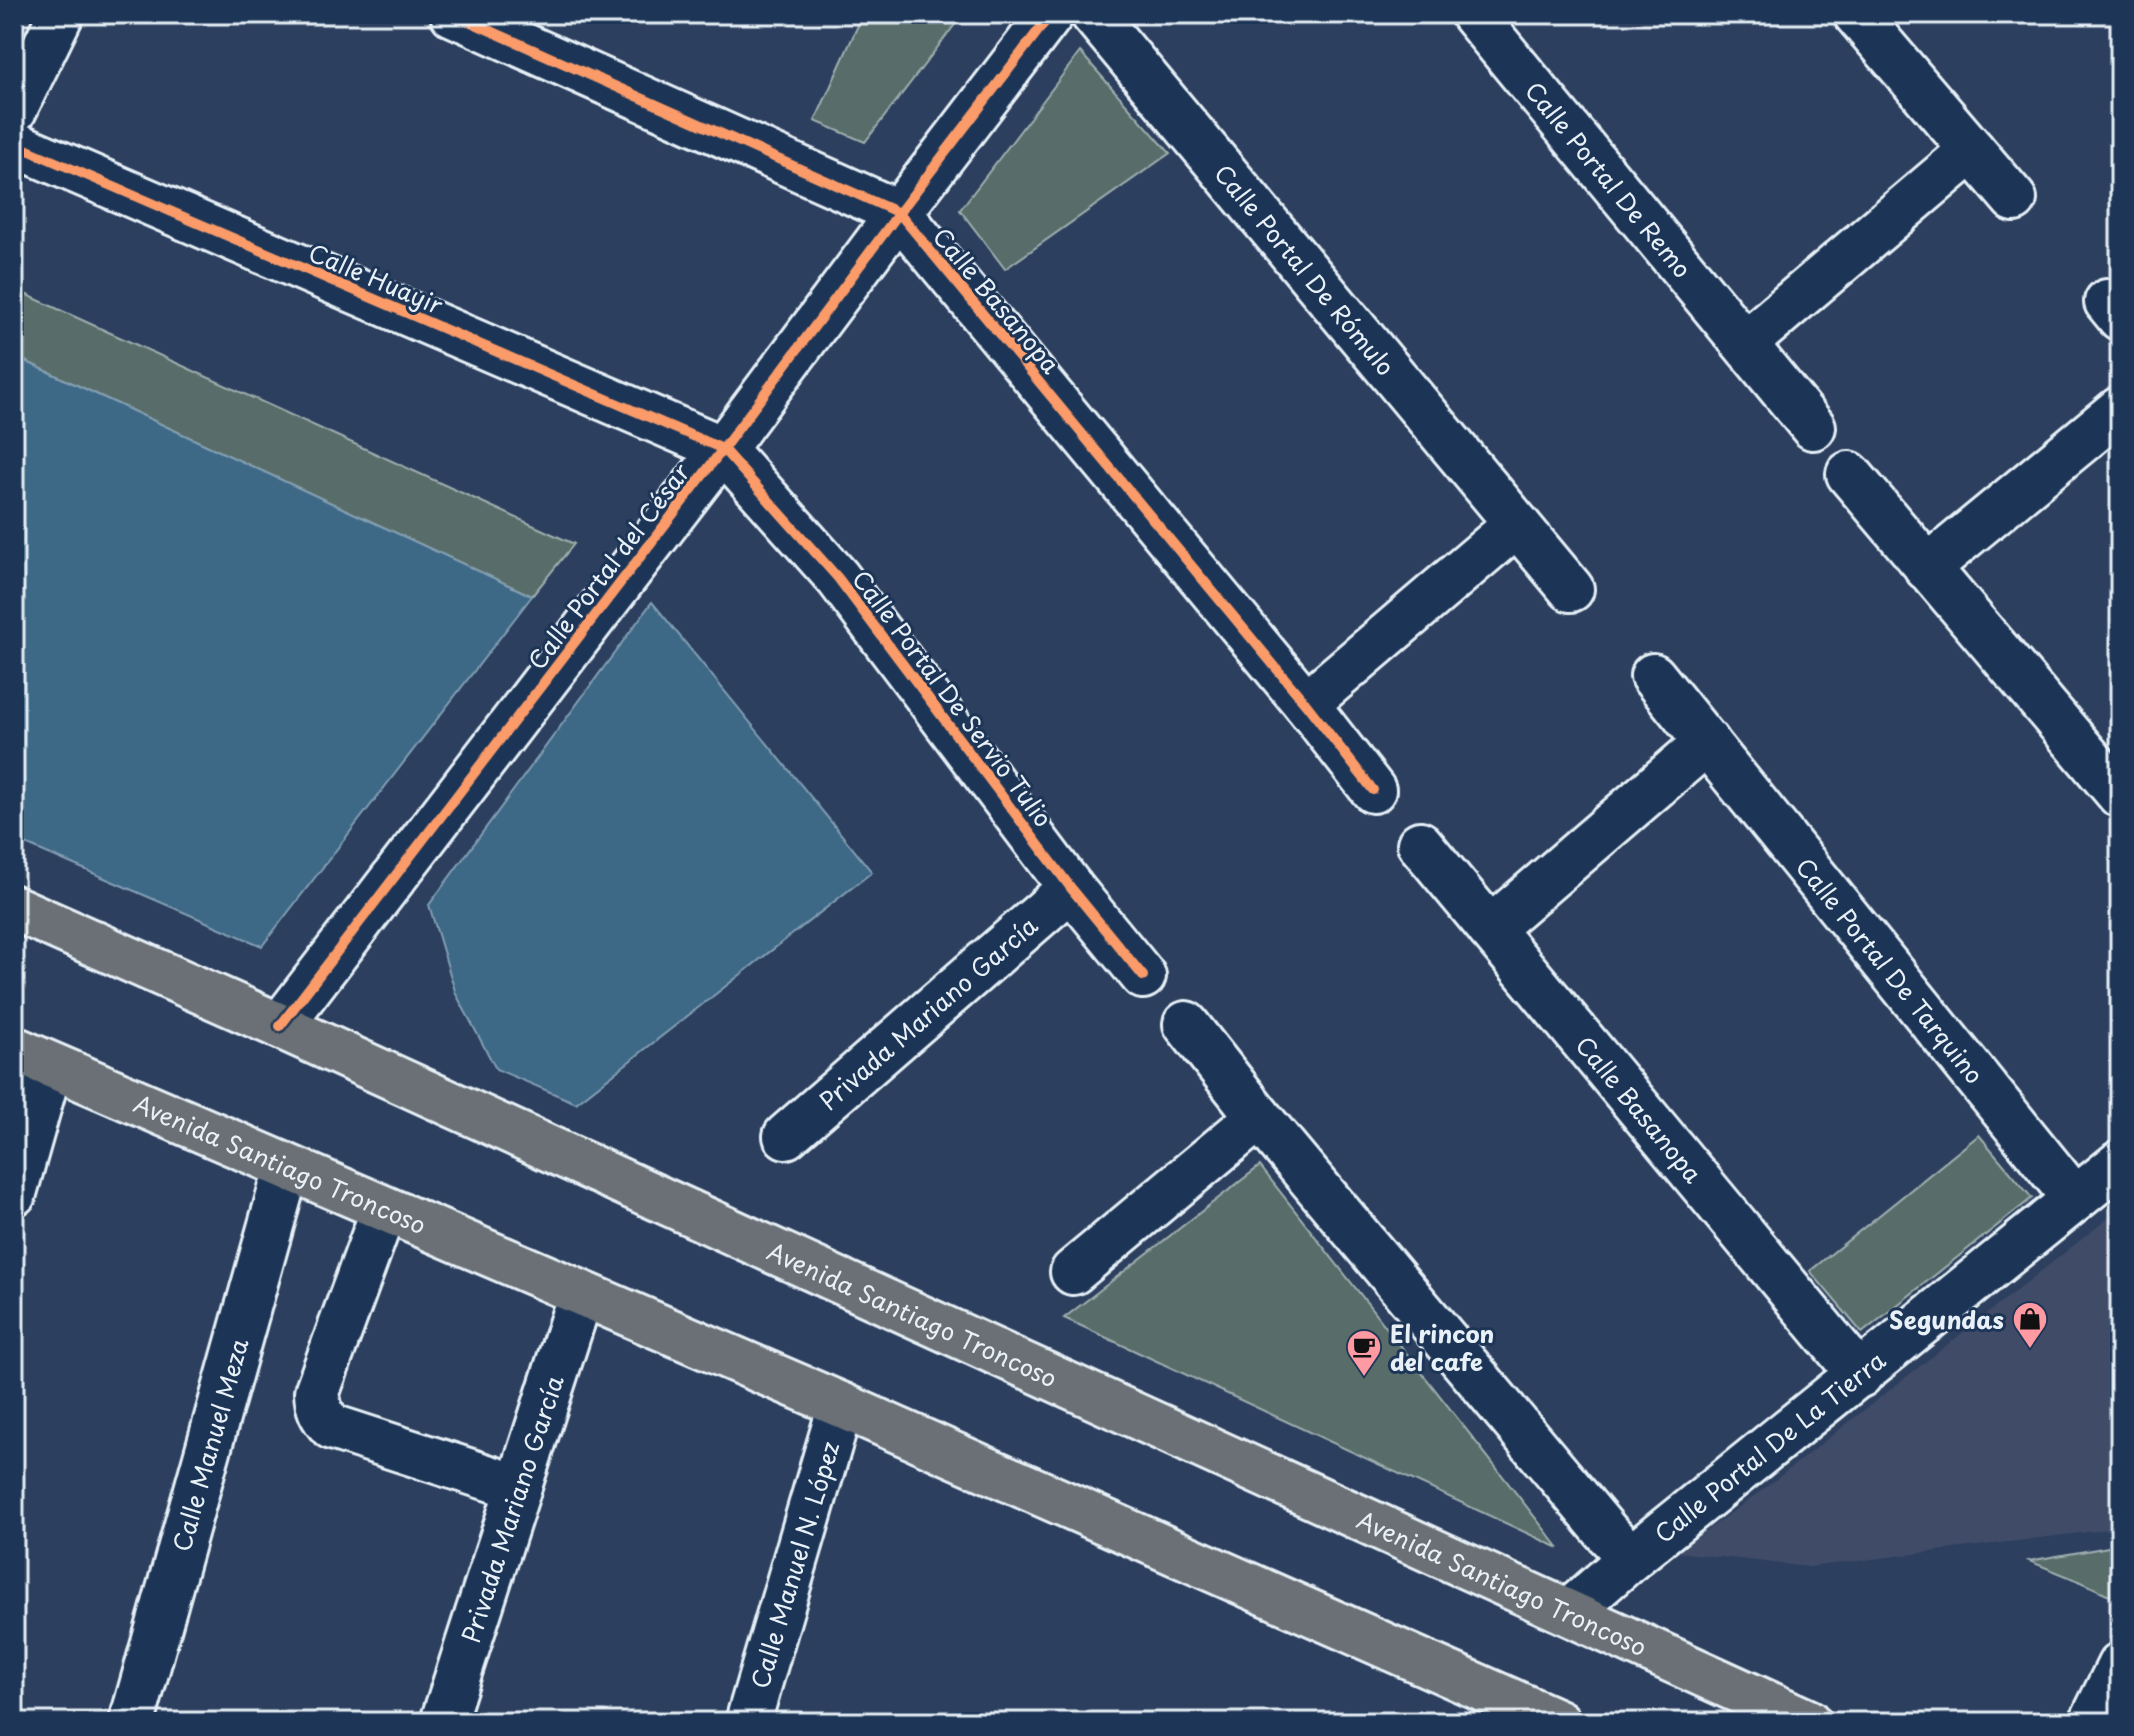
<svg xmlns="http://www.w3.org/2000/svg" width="2134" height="1736" font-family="'Playpen Sans',sans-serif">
	<rect width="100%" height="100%" fill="#2c3f5e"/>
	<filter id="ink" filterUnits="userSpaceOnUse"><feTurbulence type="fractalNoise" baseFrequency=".0125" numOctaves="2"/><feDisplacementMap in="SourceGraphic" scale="16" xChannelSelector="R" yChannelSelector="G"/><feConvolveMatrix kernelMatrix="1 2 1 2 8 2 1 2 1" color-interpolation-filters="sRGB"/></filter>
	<g filter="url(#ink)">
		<polygon fill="#3f4b67" points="2120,1209 2120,1528 1809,1567 1677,1552 1761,1491"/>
		<g fill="#586d69" stroke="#a0afb0" stroke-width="2">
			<polygon points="863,14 963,14 865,142 815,121"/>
			<polygon points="1080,52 1170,153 1005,269 960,210"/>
			<polygon points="14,289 574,544 532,596 14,356"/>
			<polygon points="1979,1135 2032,1198 1862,1333 1810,1271"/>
			<polygon points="1260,1166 1559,1548 1064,1318"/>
			<polygon points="2120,1545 2120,1600 2079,1581 2029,1561"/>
		</g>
		<g fill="#3e6886" stroke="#829fb4" stroke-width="2">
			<polygon points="14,356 532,596 262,946 14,839"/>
			<polygon points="652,602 872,872 576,1103 496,1069 456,994 429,905"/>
		</g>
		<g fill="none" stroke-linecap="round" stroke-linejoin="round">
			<defs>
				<g id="minor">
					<polyline points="453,14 899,213 1306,704 1373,790"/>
					<path id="s1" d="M1093,14L1571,589"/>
					<path id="s2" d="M1473,14L1813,427"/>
					<polyline points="1856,14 2014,199"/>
					<polyline points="14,110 61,14"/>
					<polyline points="14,144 723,449 838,578 1071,888 1143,976"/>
					<polyline points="2107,302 2120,318"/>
					<polyline points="1745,343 1972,150"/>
					<polyline points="1849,474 2120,795"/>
					<polyline points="1927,568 2120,409"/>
					<path id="s3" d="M1653,676L2075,1199"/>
					<polyline points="1306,704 1517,524"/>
					<path id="s4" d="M1420,844L1860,1375"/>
					<polyline points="1490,929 1707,742"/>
					<polyline points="1186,1024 1259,1117 1608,1534 1631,1558"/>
					<polyline points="280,1026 723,449 899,213 1051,14"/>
					<path id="s5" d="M786,1136L1071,888"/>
					<polyline points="14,1193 50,1066"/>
					<path d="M384,1209L317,1392C318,1408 321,1416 332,1427L517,1487"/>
					<polyline points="1073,1272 1259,1117"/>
					<path id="s6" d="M1569,1612L1631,1558L2120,1163"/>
					<path id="s7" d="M132,1722L287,1168"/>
					<path id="s8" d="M443,1722L581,1294"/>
					<path id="s9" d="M748,1722L841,1405"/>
					<polyline points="2092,1722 2120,1665"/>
				</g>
				<g id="major">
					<path id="s10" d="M14,908L280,1026L1808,1722"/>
					<path id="s11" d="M14,1049L841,1405L1558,1722"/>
				</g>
			</defs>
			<use href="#minor" stroke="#e8f1f8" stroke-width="50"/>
			<use href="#major" stroke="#e8f1f8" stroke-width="50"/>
			<use href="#minor" stroke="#1d3557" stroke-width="44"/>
			<use href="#major" stroke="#6a7074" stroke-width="44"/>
			<defs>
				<g id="cycleway">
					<polyline points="453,14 899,213 1306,704 1373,790"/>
					<polyline points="14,144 723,449 838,578 1071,888 1143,976"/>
					<polyline points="280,1026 723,449 899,213 1051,14"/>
				</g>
			</defs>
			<use href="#cycleway" stroke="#1d3557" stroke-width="15"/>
			<use href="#cycleway" stroke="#fa9b69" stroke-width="10"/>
		</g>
	</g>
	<defs>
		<symbol id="shop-pin" viewBox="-11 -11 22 30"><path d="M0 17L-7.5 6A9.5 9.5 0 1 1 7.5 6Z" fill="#ff9aa2" stroke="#1d3557"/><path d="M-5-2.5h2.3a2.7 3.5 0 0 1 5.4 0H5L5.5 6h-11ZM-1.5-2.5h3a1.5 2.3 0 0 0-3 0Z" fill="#111"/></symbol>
		<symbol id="cafe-pin" viewBox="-11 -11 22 30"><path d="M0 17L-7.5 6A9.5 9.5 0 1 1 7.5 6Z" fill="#ff9aa2" stroke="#1d3557"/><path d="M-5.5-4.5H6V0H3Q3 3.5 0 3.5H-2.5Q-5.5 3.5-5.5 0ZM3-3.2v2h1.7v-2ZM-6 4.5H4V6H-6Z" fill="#111"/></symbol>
	</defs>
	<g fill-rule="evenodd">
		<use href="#shop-pin" x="2010" y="1299" width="40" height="54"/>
		<use href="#cafe-pin" x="1344" y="1327" width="40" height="54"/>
	</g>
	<g text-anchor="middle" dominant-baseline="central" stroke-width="6" stroke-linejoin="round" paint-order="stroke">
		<g font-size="24" fill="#e8f1f8" stroke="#1d3557">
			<text stroke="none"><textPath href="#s2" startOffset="214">Calle Portal De Remo</textPath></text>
			<text stroke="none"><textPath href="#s1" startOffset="332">Calle Portal De Rómulo</textPath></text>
			<text transform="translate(376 278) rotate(23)">Calle Huayir</text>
			<text transform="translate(997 300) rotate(50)">Calle Basanopa</text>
			<text transform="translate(608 566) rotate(-53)">Calle Portal del César</text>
			<text transform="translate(953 698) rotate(53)">Calle Portal De Servio Tulio</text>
			<text stroke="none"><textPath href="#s3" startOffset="378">Calle Portal De Tarquino</textPath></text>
			<text stroke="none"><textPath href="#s5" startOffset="188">Privada Mariano García</textPath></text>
			<text stroke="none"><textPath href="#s4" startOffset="344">Calle Basanopa</textPath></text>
			<text stroke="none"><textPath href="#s11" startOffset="290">Avenida Santiago Troncoso</textPath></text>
			<text stroke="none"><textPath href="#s10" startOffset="986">Avenida Santiago Troncoso</textPath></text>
			<text stroke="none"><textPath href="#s7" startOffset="288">Calle Manuel Meza</textPath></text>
			<text stroke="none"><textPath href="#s6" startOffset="260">Calle Portal De La Tierra</textPath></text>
			<text stroke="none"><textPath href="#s8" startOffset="224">Privada Mariano García</textPath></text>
			<text stroke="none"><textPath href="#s9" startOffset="164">Calle Manuel N. López</textPath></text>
			<text stroke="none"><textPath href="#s10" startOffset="1634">Avenida Santiago Troncoso</textPath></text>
		</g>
		<g font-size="24" font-weight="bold" fill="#e8f1f8" stroke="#1d3557" text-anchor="end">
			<text x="2004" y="1319">Segundas</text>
			<text x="1390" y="1333" text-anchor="start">El rincon<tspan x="1390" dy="28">del cafe</tspan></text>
		</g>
	</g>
	<rect width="2134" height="1736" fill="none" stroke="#1d3557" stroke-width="48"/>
	<rect x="24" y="24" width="2086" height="1688" fill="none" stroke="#e8f1f8" stroke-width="3" filter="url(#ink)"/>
</svg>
